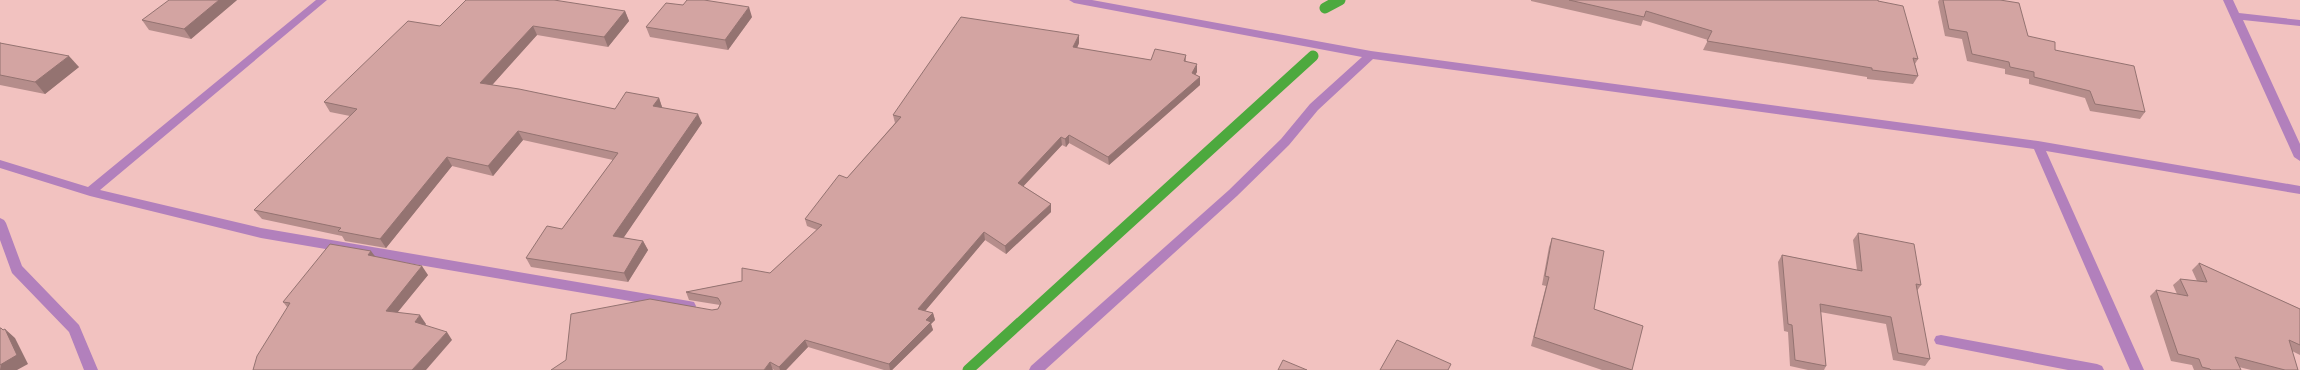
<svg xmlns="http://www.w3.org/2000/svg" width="2300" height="370" font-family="'Asap Condensed',sans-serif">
	<rect width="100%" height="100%" fill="#f2c2c0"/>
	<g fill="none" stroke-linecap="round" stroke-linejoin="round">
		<g stroke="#4da93e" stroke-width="11">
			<polyline points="1325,8 1340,0"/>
			<polyline points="968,370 1313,56"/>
		</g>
		<g fill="#b280bc" fill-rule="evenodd">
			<polygon points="316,0 327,0 100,190 261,228 689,301 694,302 696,306 694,310 689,311 261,238 90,196 0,168 0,160 88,187"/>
			<polygon points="1069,0 1092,0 1371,51 2038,141 2300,186 2300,194 2046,151 2144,370 2130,370 2034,149 1373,59 1318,110 1289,145 1237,196 1045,370 1029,370 1031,366 1229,190 1281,139 1310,104 1362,57 1074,3"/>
			<polygon points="2223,0 2233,0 2239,13 2300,20 2300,26 2243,20 2300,144 2300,161 2294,157"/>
			<polygon points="0,218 4,220 6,223 22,266 79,325 98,370 84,370 69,332 12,273 0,240"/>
			<polygon points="1941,335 2097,364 2102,366 2104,370 2068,370 1941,345 1936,344 1934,340 1936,336"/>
		</g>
	</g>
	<g fill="#b58d8b">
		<polygon points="237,0 191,39 149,30 142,20"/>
		<polygon points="1531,0 1878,0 1878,1 1918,59 1915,64 1918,76 1913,84 1867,79 1867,77 1703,50 1708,40 1643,20 1641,26 1531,1"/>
		<polygon points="1939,0 2000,0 2028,36 2055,50 2145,112 2140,119 2090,111 2085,98 2029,84 2029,79 2005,74 2005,69 1967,61 1962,39 1945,36 1938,2"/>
		<polygon points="625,11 629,21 608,47 537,35 492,85 615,109 659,98 662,107 662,108 702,123 623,238 643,241 648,250 628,282 531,267 526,258 562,229 613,160 523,140 493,176 452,166 386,248 345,241 342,236 262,219 254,210 350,116 330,112 324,102 440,26"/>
		<polygon points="752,17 728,50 650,37 646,27"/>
		<polygon points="1079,35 1079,43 1077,48 1151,60 1186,55 1186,61 1197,72 1195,74 1200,77 1200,85 1109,165 1069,143 1066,147 1062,145 1023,186 1051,204 1051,212 1006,254 985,240 925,311 933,313 935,320 931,324 933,330 892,370 884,370 808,347 786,370 774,370 712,310 718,309 720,305 689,300 686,292 742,281 770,273 817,230 807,226 805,219 847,178 895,123 893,115"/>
		<polygon points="0,42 1,43 79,67 45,94 0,85"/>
		<polygon points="1858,233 1921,285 1917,291 1930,359 1925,366 1893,360 1886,324 1820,312 1826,366 1824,370 1808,370 1790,366 1788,332 1784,331 1778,262 1782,255 1857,270 1853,240"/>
		<polygon points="1552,238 1594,309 1643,326 1631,370 1602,370 1531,346 1546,286 1542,285 1549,247"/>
		<polygon points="375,257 428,275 397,313 426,324 425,325 452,340 287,307 283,302"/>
		<polygon points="2199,263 2300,309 2300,355 2292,351 2298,370 2251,370 2239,367 2241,370 2194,370 2192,365 2171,361 2150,296 2156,290 2177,294 2173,285 2180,279 2197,281 2192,270"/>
	</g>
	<g fill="#947371">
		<polygon points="219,0 237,0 191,39 184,29"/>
		<polygon points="749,7 752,17 728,50 725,40"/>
		<polygon points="625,11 629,21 608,47 604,37"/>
		<polygon points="533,26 537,35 485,93 480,83"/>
		<polygon points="1079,35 1079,43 1074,55 1073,47"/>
		<polygon points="69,56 79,67 45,94 35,82"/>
		<polygon points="1197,64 1197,72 1192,81 1192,73"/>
		<polygon points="1200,77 1200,85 1109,165 1108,157"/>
		<polygon points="659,98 662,107 656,116 653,106"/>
		<polygon points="698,114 702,123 618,246 613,236"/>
		<polygon points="518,131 523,140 493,176 488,166"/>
		<polygon points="1069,135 1069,143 1066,147 1065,139"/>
		<polygon points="1061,137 1062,145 1019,191 1018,183"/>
		<polygon points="447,157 452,166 386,248 380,239"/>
		<polygon points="1051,204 1051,212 1006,254 1005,246"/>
		<polygon points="984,232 985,240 920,317 918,309"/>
		<polygon points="643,241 648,250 628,282 624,273"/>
		<polygon points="371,251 377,259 368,255"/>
		<polygon points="422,266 428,275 392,319 386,311"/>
		<polygon points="933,313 935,320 931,324 933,330 892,370 890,370 889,364 926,320"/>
		<polygon points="420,315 426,324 421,331 415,322"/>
		<polygon points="1,328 7,333 5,329 15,338 28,364 17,370 0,370 3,330"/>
		<polygon points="447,332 452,340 426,370 412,370"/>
		<polygon points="805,340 808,347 786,370 780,370 779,367"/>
		<polygon points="770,362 773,370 764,370"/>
	</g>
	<g fill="#d3a4a2" stroke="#947371">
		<polygon points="169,0 219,0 184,29 142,20"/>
		<polygon points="466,0 554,0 625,11 604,37 533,26 480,83 519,89 615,109 626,92 659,98 653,106 698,114 613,236 643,241 624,273 526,258 547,226 562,229 618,153 518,131 488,166 447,157 380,239 338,231 341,228 254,210 357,109 324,102 408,21 440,26"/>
		<polygon points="687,0 704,0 749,7 725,40 646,27 666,3 683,5"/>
		<polygon points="1569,0 1878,0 1878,1 1903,6 1918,59 1913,58 1918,76 1872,70 1872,68 1707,41 1712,31 1646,11 1644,17"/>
		<polygon points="1943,0 2000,0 2019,3 2028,36 2055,42 2055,50 2134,66 2145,112 2095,104 2090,91 2034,77 2034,72 2010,67 2009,62 1972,54 1967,32 1949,29"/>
		<polygon points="961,17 1079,35 1073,47 1151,60 1155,49 1186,55 1184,61 1197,64 1192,73 1200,77 1108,157 1069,135 1065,139 1061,137 1018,183 1051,204 1005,246 984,232 918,309 933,313 926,320 931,322 889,364 805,340 779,367 770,362 764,370 551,370 566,360 571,314 650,299 712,310 718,309 721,303 718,298 686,292 742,281 742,268 770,273 822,225 805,219 839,175 847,178 901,117 893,115"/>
		<polygon points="0,43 69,56 35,82 0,75"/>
		<polygon points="1858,233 1914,244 1921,285 1916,284 1930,359 1898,353 1891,317 1820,304 1826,366 1795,360 1792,325 1788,324 1782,255 1862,271"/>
		<polygon points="1552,238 1604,251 1594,309 1643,326 1632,370 1534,337 1549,277 1545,276"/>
		<polygon points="330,244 371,251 368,255 422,266 386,311 420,315 415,322 447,332 412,370 253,370 257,356 290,303 283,302"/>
		<polygon points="2199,263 2300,309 2300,345 2289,340 2298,370 2285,370 2235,357 2241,370 2211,370 2210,369 2202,367 2199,359 2178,354 2156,290 2188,296 2180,279 2207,282"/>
		<polygon points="0,328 1,328 3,330 5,329 17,355 0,365"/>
		<polygon points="1397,340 1451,364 1448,370 1380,370"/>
		<polygon points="1283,360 1307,370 1278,370"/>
	</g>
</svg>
